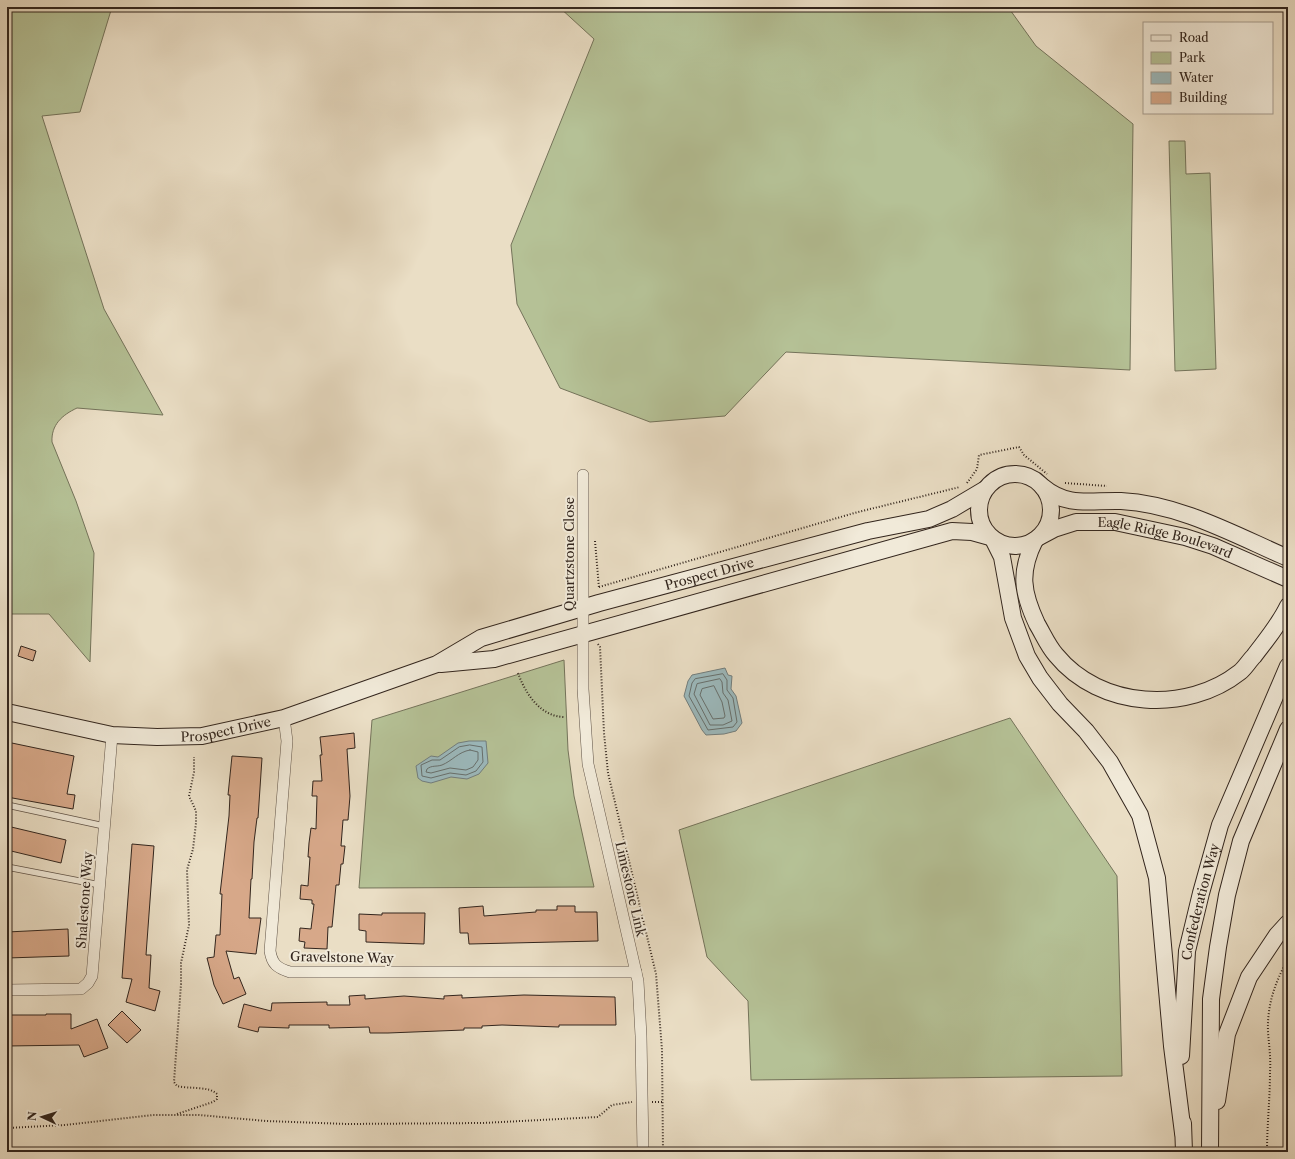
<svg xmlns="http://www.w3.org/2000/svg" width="1295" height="1159" font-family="'Libre Caslon Text',serif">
	<rect width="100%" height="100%" fill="#eadec5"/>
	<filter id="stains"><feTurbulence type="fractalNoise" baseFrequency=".005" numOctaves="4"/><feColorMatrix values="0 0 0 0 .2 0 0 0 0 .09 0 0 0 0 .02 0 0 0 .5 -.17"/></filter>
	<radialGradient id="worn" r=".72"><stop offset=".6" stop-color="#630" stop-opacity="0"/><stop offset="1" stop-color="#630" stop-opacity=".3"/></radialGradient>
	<g fill="#b5c196" stroke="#74735a">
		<path d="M7,7H112L80,112L42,116L104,309L163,415L77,408C62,415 51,425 52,442L76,501L94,553L90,662L49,614H7Z"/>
		<polygon points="559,7 1008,7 1036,46 1133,124 1130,370 786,352 725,416 650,422 560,388 517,304 511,245 594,39"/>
		<polygon points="1169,141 1185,141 1186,174 1210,173 1216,369 1175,371"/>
		<polygon points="564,660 568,750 574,796 594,887 359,888 372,720"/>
		<polygon points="1010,718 1117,876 1122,1076 751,1080 748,1001 707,957 679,830"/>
	</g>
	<g fill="#9cbabe" stroke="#727e7e">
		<polygon points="725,668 728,675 732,676 731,689 736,696 742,723 736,731 724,734 706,735 702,730 684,696 688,681 692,675"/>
		<polygon points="469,741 486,741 488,763 479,774 467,779 451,777 431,783 422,781 418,778 416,766 431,756 438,757 458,743"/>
	</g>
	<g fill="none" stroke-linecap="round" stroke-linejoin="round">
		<g stroke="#67706e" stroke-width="1">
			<polygon points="723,674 727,680 727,690 733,698 737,722 733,727 708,730 689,696 692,683 695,679"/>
			<polygon points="720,679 722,682 723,693 728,700 732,721 723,725 710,725 694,694 697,684"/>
			<polygon points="714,686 722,702 725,716 724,718 713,719 700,695 702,689"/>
			<polygon points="470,745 482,747 483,762 476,771 466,775 450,773 431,778 422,776 421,765 432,760 440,760 459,747"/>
			<path d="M470,750L478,752V760L473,767L466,770L450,768L431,773L426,772L427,769C432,765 436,767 442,765C452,761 458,752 470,750Z"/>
		</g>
	</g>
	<g fill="#d7a889" stroke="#32251d">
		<polygon points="21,646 36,651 33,661 18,656"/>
		<polygon points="354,733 355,748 347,749 350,796 348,820 343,820 341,846 345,846 343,864 341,864 339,885 336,885 332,927 328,927 327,949 304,948 305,942 299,941 300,928 311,929 314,904 312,904 312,900 300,899 301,885 308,886 310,857 308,857 309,843 311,828 316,829 317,796 312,796 313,781 322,781 320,755 322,755 320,737"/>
		<polygon points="7,742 74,756 67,794 75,795 73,809 7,797"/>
		<polygon points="232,756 262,758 258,818 257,818 254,842 252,879 251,879 249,918 261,918 256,954 226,951 234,979 239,977 246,994 223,1004 214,985 207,958 214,957 216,935 220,935 222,894 220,894 229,816 230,795 228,795"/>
		<polygon points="7,826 66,840 61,863 7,850"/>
		<polygon points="132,844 154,846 146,955 151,955 149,988 160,991 155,1011 126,1002 132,979 122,978"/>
		<polygon points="483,906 484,916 536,912 536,910 557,910 557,906 575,906 575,912 597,912 598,941 469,944 468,933 460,933 459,908"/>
		<polygon points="382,913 425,913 424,944 366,942 366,931 359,930 359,914 382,915"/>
		<polygon points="68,929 69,956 7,958 7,932"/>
		<polygon points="365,995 365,999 404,996 444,999 444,996 462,995 462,998 524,995 615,997 616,1025 559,1025 559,1027 502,1025 482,1026 482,1028 464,1028 464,1030 388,1033 370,1033 369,1027 329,1028 329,1025 289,1025 289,1028 259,1027 258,1032 238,1027 244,1004 271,1011 272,1003 327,1002 327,1005 350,1005 349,996"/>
		<polygon points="122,1011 141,1030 127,1043 108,1025"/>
		<polygon points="46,1014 71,1014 71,1029 97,1019 108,1048 84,1057 79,1045 7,1046 7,1015 46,1015"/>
	</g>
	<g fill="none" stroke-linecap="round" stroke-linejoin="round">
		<defs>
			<g id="lane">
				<polyline points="7,805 104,826"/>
				<polyline points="7,867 100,885"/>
			</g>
			<g id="street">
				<polyline points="583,475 583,689 588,764 638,981 641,1036 643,1152"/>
				<path d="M284,718L287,741L270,951C272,964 277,968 290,972H636"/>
				<polyline points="7,990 81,989 88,983 92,976 112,735"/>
			</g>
			<g id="secondary">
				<circle cx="1015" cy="510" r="36"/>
				<path d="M1043,487C1068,508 1091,500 1121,501C1180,504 1235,535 1288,558"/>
				<path id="s1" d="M1039,537L1054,529L1076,522H1115L1185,537L1213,546L1288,579"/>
				<polyline points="993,539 1002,557 1013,618 1027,656 1040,678 1060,704 1086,731 1110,762 1140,815 1157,878 1172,1046 1183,1133"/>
				<path d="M1035,540C1019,572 1022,592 1037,624C1043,634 1048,646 1056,655C1100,709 1187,714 1240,672C1245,668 1249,661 1254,656C1266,640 1279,625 1288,606"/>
				<polyline points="441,664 494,659 952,531 972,532 990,537"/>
				<path id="s2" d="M7,712L112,735L157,737L202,736L284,718L437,664L481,638L599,603L868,531L929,519L952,509L984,490"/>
				<path id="s3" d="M1181,1056L1187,951L1201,893L1220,825L1288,666"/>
				<polyline points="1217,1101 1227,1034 1249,977 1277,935 1288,923"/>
				<polyline points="1183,1123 1184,1152"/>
				<polyline points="1210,1152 1211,999 1218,947 1227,895 1241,841 1288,729"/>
			</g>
		</defs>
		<use href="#lane" stroke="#605347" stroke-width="7"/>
		<use href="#street" stroke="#605347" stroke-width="12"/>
		<use href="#secondary" stroke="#32251d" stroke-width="18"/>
		<g stroke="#32251d" stroke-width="2" stroke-dasharray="1 2" stroke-linecap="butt">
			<polyline points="967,483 977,469 979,455 1019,447 1024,455 1047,474"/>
			<polyline points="1065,483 1107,486"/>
			<polyline points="595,541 599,588"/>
			<polyline points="599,587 858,512 960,487"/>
			<polyline points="598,644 600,647 604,733 608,773 656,974 662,1050 663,1152"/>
			<path d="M518,673C526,695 541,717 565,717"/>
			<polyline points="652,1102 663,1102"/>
			<path d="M177,1114L213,1102L217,1099V1094C209,1086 189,1089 177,1086L174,1082L181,984V963L189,925L187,870L193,849L196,823V811L189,796L194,772V757"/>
			<polyline points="7,1128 65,1125 153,1115 199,1115 266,1121 347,1124 483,1123 598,1117 612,1105 632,1102"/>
			<path d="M1267,1152C1267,1125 1270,1099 1270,1072C1271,1059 1269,1045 1268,1032C1267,1005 1275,982 1288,959"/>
		</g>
		<use href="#lane" stroke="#f1ead9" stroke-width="5.5"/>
		<use href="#street" stroke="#f1ead9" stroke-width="11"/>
		<use href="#secondary" stroke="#f1ead9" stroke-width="16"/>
	</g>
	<g text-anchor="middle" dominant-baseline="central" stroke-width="4" stroke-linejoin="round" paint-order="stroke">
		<g font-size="13" fill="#32251d" stroke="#f1ead9">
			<text stroke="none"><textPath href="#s1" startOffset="131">Eagle Ridge Boulevard</textPath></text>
			<text transform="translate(569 554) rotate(-90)">Quartzstone Close</text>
			<text stroke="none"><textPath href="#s2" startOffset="732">Prospect Drive</textPath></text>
			<text stroke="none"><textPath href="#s2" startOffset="222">Prospect Drive</textPath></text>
			<text transform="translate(631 889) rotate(77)">Limestone Link</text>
			<text transform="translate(84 900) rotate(-86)">Shalestone Way</text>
			<text stroke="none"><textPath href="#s3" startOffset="156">Confederation Way</textPath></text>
			<text transform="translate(342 957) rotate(1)">Gravelstone Way</text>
		</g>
	</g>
	<rect width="1295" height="1159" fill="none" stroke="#eadec5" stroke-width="24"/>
	<rect x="8" y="8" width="1279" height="1143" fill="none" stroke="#32251d" stroke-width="2"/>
	<rect x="12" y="12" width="1271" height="1135" fill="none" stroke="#32251d"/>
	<rect x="1143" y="22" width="130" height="92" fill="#f1ead9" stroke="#a59b8e"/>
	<rect x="1151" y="35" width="20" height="6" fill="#f1ead9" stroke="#a59b8e"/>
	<text x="1179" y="42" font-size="12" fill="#32251d">Road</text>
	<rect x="1151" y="52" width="20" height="12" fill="#b5c196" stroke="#a59b8e"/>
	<text x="1179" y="62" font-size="12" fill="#32251d">Park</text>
	<rect x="1151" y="72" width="20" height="12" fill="#9cbabe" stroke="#a59b8e"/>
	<text x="1179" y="82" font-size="12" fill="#32251d">Water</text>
	<rect x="1151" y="92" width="20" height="12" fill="#d7a889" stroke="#a59b8e"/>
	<text x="1179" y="102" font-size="12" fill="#32251d">Building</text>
	<g transform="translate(42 1117) rotate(274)" stroke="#f1ead9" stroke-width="3" paint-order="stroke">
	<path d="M0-3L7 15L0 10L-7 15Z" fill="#32251d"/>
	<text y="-6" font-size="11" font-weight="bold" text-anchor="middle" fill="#32251d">N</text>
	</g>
	<rect width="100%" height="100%" filter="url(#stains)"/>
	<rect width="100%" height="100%" fill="url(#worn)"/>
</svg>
